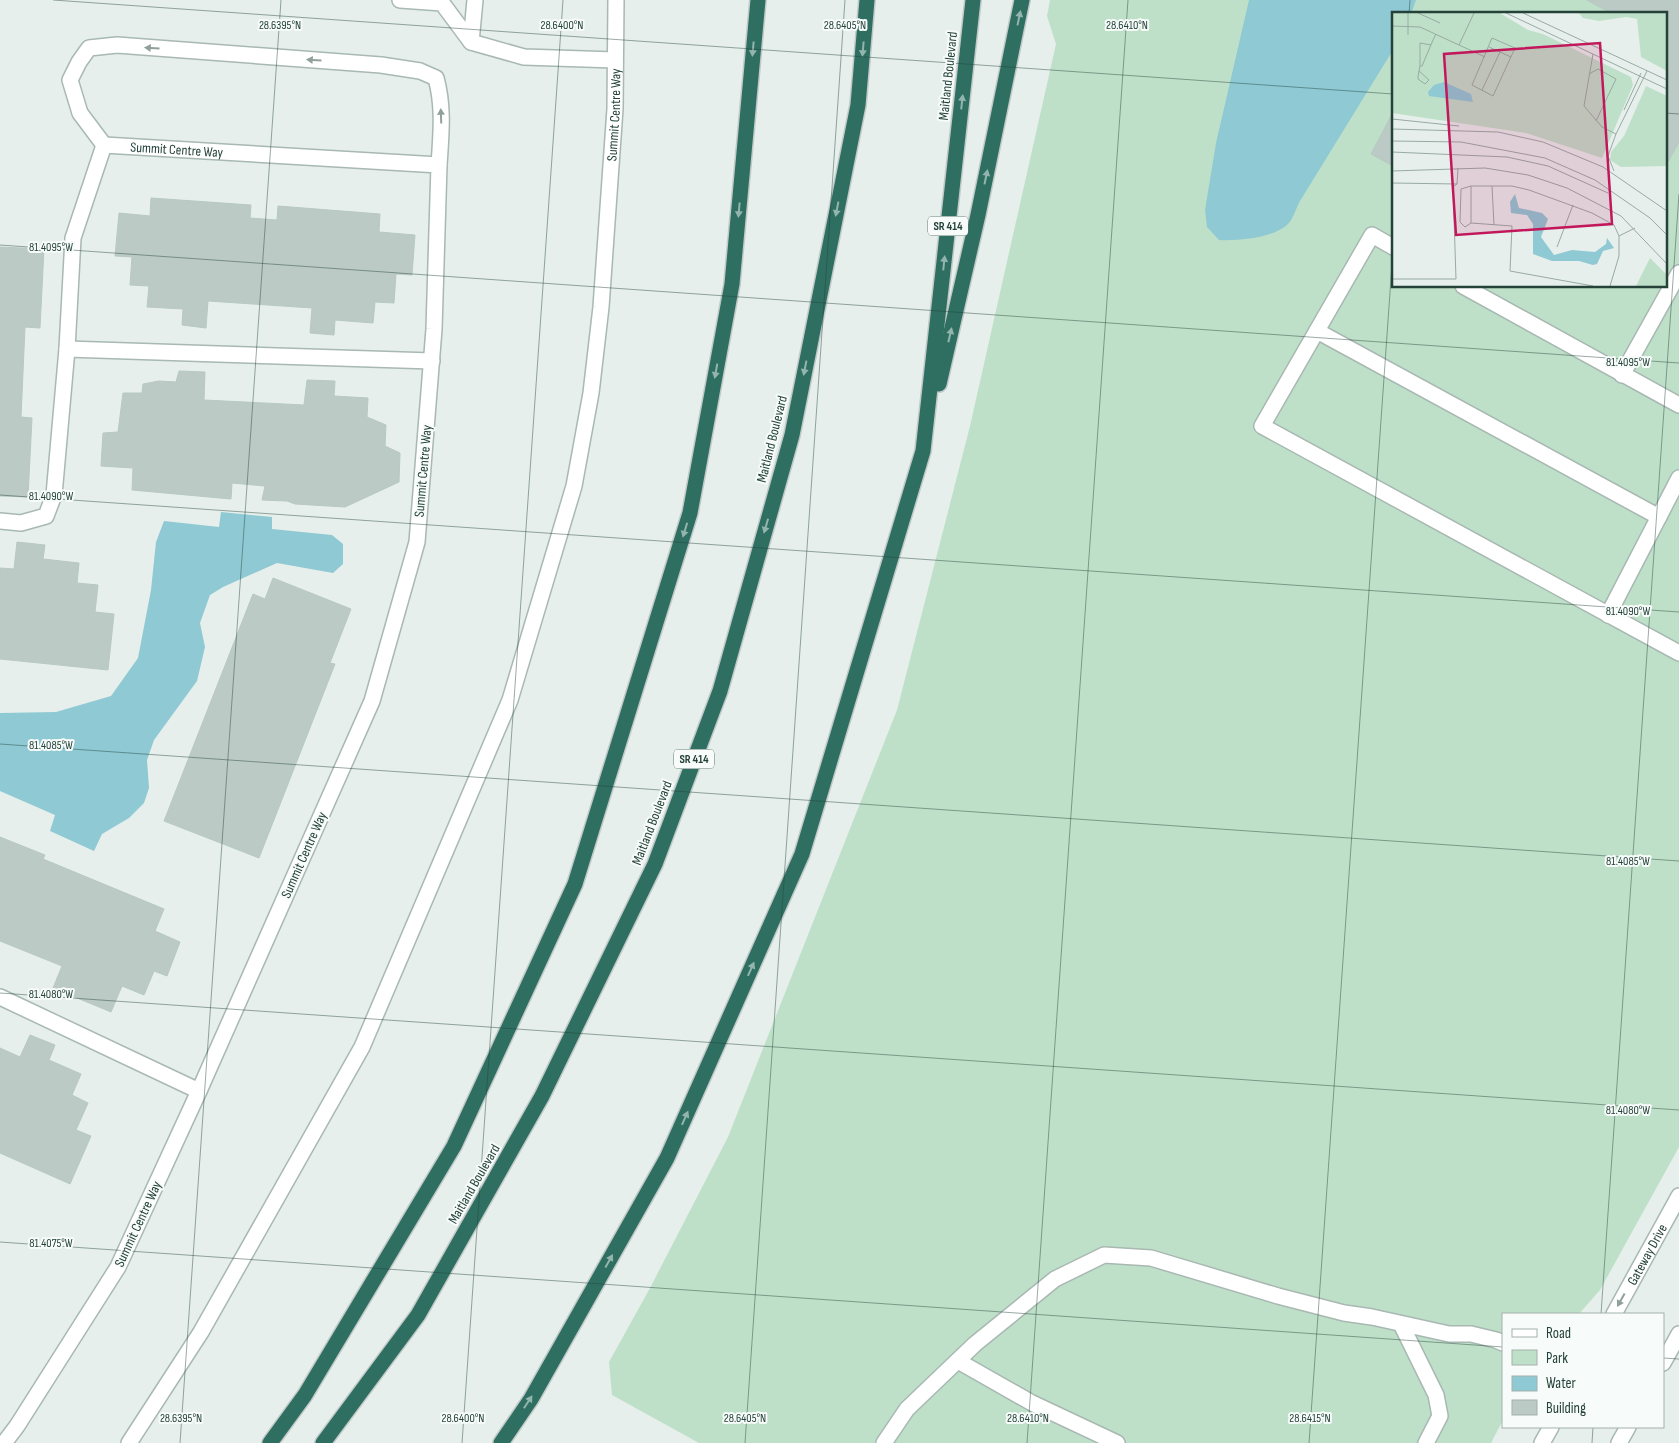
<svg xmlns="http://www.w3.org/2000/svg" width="1679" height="1443" font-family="'Sofia Sans Condensed',sans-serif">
	<rect width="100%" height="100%" fill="#e6efeb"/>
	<path fill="#bfe0c8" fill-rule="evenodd" d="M1050,0H1679V1147L1600,1290L1579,1314H1503V1420L1491,1443H699L612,1395L609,1362L650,1288L728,1137L897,710L970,426L1056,44L1047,16ZM1393,14H1665V286H1393Z"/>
	<g fill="#8ec9d4">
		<path d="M1249,0H1416L1411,14H1393V50L1300,201C1296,208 1293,220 1287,225C1272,238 1239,241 1219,240L1207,227L1205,210L1216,143Z"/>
		<polygon points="221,512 272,517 272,529 332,535 343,544 343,564 333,573 277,563 223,587 210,595 200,623 205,647 197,681 154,740 147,760 149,788 144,803 129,818 102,834 94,851 50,831 55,815 0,791 0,713 56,712 111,696 138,658 151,590 156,542 164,521 219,527"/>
	</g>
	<g fill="#bbcac4" stroke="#b8c9c2">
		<polygon points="1587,0 1679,0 1679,142 1668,162 1665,161 1665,14 1612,14"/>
		<polygon points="1393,112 1393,166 1371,154"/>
		<polygon points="151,198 251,205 250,218 277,220 278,206 380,214 379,232 415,235 412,275 396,274 394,303 375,302 373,323 335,320 334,335 310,333 312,308 208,301 206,328 182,325 183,309 147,307 149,286 130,285 132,257 115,256 119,213 150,216"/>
		<polygon points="0,247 44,249 40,328 25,327 21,417 32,418 28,497 0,496"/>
		<polygon points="179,371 205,372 204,400 304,405 307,380 335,381 334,396 368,398 367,417 386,425 385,446 400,453 399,482 345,507 295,504 287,501 262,500 265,486 232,483 231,499 132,490 133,468 101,466 103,433 118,432 123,393 142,393 143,384 159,381 176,382"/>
		<polygon points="17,542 45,545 43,559 79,563 77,583 98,585 95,612 114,614 108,670 0,659 0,568 14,569"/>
		<polygon points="273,578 351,609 330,663 335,664 259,858 164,821 253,594 265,599"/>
		<polygon points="0,837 45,855 43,859 164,909 155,931 180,942 167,976 154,971 144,995 122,986 111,1012 53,988 62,966 0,941"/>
		<polygon points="30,1035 55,1045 49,1060 81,1074 72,1095 88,1103 76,1130 91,1136 70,1184 0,1153 0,1048 20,1057"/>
	</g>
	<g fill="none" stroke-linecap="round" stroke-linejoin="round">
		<defs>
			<g id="service">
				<polyline points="400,0 442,3 471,42 524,57 615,60"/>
				<polyline points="471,42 475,0"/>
				<path d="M104,145L80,113L70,80L79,62L89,48L117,45L381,65L420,71L436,78C444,107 441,135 439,165"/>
				<polyline points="1393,247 1372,235 1262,426 1679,653"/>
				<polyline points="1463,286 1679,405"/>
				<polyline points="1317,331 1659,517"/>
				<polyline points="1608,615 1679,478"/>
				<polyline points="0,997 199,1091"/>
				<polyline points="1401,1324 1436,1395 1440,1416 1426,1443"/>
				<polyline points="958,1361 1032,1403 1117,1443"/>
				<polyline points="884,1443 907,1409 975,1344 1055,1279 1104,1255 1151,1258 1278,1296 1344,1313 1372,1317 1449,1334 1471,1334 1496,1340 1503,1343"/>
			</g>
			<g id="minor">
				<polyline points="67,349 432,361"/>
				<polyline points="1622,375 1679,273"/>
				<path id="s1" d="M0,521L21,523L46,516L54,495L67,349L73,238L104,145L439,165L434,329L417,542L372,701L199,1091L118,1267L17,1426L4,1443"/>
				<path id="s2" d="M129,1443L201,1332L362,1047L510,700L574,486L591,393L601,307L615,109L616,0"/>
			</g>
			<g id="tertiary">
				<path id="s3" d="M1614,1314L1679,1196"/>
				<polyline points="1663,1363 1679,1334"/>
				<polyline points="1542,1443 1551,1427"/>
				<polyline points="1619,1443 1628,1427"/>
			</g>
			<g id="motorway">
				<polyline points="939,384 978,215 1022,0"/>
				<polyline points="270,1443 305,1395 454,1146 575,884 690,513 732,284 758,0"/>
				<polyline points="323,1443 418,1315 542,1096 655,864 720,691 792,435 858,105 867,0"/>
				<polyline points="501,1443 531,1399 667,1158 802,854 923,451 973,0"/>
			</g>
		</defs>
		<use href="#service" stroke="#a8b8b2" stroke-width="18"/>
		<use href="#minor" stroke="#a8b8b2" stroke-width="18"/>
		<use href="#tertiary" stroke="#a8b8b2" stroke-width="18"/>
		<use href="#motorway" stroke="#c2cac8" stroke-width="18"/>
		<use href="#service" stroke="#fff" stroke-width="15"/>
		<use href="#minor" stroke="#fff" stroke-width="15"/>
		<use href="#tertiary" stroke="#fff" stroke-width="15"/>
		<use href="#motorway" stroke="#2f6f62" stroke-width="15"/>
	</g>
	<defs><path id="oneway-solid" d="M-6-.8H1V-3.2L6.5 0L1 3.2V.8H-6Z" transform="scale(1.25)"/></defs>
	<g fill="#93b5ae">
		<use href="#oneway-solid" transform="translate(1019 18) rotate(-78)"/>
		<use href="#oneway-solid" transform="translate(753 49) rotate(95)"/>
		<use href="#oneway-solid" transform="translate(863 49) rotate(95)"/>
		<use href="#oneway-solid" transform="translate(962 102) rotate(-84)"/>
		<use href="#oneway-solid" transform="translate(986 177) rotate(-78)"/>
		<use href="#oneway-solid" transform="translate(837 209) rotate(101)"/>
		<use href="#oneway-solid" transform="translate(739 210) rotate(95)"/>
		<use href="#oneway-solid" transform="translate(944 263) rotate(-84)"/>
		<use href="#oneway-solid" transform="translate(950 335) rotate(-77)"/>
		<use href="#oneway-solid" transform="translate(805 368) rotate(101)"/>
		<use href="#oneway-solid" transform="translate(716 371) rotate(100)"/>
		<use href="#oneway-solid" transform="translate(766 526) rotate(106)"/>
		<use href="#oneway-solid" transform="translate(685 530) rotate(107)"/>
		<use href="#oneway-solid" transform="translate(751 969) rotate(-66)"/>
		<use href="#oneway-solid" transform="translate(685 1118) rotate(-66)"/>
		<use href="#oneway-solid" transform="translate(609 1261) rotate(-61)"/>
		<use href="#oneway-solid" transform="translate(528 1402) rotate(-57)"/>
	</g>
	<g fill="#92a09c">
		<use href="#oneway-solid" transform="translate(152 48) rotate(-176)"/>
		<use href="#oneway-solid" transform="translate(314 60) rotate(-176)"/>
		<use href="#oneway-solid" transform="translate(441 116) rotate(-92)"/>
		<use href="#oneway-solid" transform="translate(1621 1300) rotate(119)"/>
	</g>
	<path fill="none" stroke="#24423a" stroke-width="1" stroke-opacity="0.45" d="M53,0L1393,94M1409,14L1410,0M1665,113L1679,114M0,245L1679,363M0,495L1679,612M0,744L1679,861M0,993L1679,1110M0,1242L1503,1347M1601,1314L1679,194M1663,1358L1679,1359M180,1443L281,0M462,1443L563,0M745,1443L845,0M1027,1443L1128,0M1309,1443L1393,250M1592,1443L1593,1427"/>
	<g text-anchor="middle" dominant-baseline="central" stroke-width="4" stroke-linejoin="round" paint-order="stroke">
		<g fill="#f7fbf9" stroke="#637a73" stroke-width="1">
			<rect x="928" y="216.5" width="40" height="19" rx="4"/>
			<rect x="674" y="749.5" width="40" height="19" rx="4"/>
		</g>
		<g font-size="12" font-weight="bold" fill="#24423a">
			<text x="948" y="226">SR 414</text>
			<text x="694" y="759">SR 414</text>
		</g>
		<g font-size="14" fill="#24423a" stroke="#f7fbf9">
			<text transform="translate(948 76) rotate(-84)">Maitland Boulevard</text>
			<text stroke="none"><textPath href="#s2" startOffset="1434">Summit Centre Way</textPath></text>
			<text stroke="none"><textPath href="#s1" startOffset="498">Summit Centre Way</textPath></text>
			<text transform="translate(772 439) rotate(-76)">Maitland Boulevard</text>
			<text transform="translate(423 471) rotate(-85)">Summit Centre Way</text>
			<text transform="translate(652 823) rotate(-69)">Maitland Boulevard</text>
			<text transform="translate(304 855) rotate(-66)">Summit Centre Way</text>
			<text transform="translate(474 1184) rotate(-60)">Maitland Boulevard</text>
			<text transform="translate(138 1224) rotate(-65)">Summit Centre Way</text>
			<text stroke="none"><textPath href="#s3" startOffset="68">Gateway Drive</textPath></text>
		</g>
	</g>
	<g transform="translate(1392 12)">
		<rect width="275" height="275" fill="#e6efeb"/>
		<path d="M0,1H108L136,18L151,22L239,65L241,73L210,146L134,121L0,101ZM187,1H275V59L249,45L245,7L234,5L207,9L191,6ZM254,74L275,84V154L229,155L218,148L219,140L232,124ZM258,246L275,263V274H244Z" fill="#bfe0c8"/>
		<path d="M52,70L79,82L81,90L37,84L36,80L42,73ZM123,182L127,196L150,201L156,207L149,225L162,243L180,238L203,240L214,232L215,226L222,236L211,239L205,252L201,253L187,249H160L141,242V212L135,203L119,201L118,190Z" fill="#8ec9d4"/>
		<path fill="none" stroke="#98aaa4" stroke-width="1" d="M16,1V23M26,1L48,11M114,1L275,77M131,1L275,68M0,14L28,15L93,45M100,26L123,36L101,84L80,73ZM39,33L28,31V54H30L41,28L44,22M67,33L82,1M97,35L119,45M201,42L192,94L210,115L224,122L255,59M27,59L37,68L33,72L26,67V65L27,59L28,54M197,62L206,57L224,67L204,109M90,78L108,40M232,98L249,61M0,107L67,114M0,117L106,120L151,130L211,155L275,199M0,129L69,130L153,146L203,168L258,206L275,223M0,140L115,145L156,154L216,181M0,159L93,156L136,163L175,176L229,204L275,252M222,159L216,144L224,122M0,171L65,172M79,174L69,177L68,210L73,215L79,211M100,174L102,213M227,224L243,216M165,235L181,193M0,267H64L61,175L65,172L66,156M201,274L118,259L120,214L79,211V174H120L137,178L200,201L222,213L227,224V244L218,274"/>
		<path fill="#c2185b" fill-opacity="0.15" stroke="#c2185b" stroke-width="2.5" d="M208,31L220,212L64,223L52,42Z"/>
		<rect width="275" height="275" fill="none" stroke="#24423a" stroke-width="2.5"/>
	</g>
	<g font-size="12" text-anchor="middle" fill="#24423a" stroke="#f7fbf9" stroke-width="4" stroke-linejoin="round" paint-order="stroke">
		<text x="280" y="29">28.6395°N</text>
		<text x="562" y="29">28.6400°N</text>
		<text x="845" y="29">28.6405°N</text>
		<text x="1127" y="29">28.6410°N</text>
		<text x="51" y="251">81.4095°W</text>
		<text x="1628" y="366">81.4095°W</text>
		<text x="51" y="500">81.4090°W</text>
		<text x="1628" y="615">81.4090°W</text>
		<text x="51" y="749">81.4085°W</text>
		<text x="1628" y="865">81.4085°W</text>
		<text x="51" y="998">81.4080°W</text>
		<text x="1628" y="1114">81.4080°W</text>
		<text x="51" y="1247">81.4075°W</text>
		<text x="181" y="1422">28.6395°N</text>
		<text x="463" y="1422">28.6400°N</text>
		<text x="745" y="1422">28.6405°N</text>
		<text x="1028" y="1422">28.6410°N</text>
		<text x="1310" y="1422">28.6415°N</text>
	</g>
	<rect x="1502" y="1313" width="162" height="115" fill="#f7fbf9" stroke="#a3b1ad"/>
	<rect x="1512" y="1329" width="25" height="8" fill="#ffffff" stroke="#a3b1ad"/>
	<text x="1546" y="1338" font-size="15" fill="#24423a">Road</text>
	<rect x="1512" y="1350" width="25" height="15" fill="#bfe0c8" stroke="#a3b1ad"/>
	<text x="1546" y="1363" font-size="15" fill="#24423a">Park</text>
	<rect x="1512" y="1376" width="25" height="15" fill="#8ec9d4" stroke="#a3b1ad"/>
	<text x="1546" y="1388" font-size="15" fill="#24423a">Water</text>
	<rect x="1512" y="1400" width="25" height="15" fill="#bbcac4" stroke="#a3b1ad"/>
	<text x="1546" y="1413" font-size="15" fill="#24423a">Building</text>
</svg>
